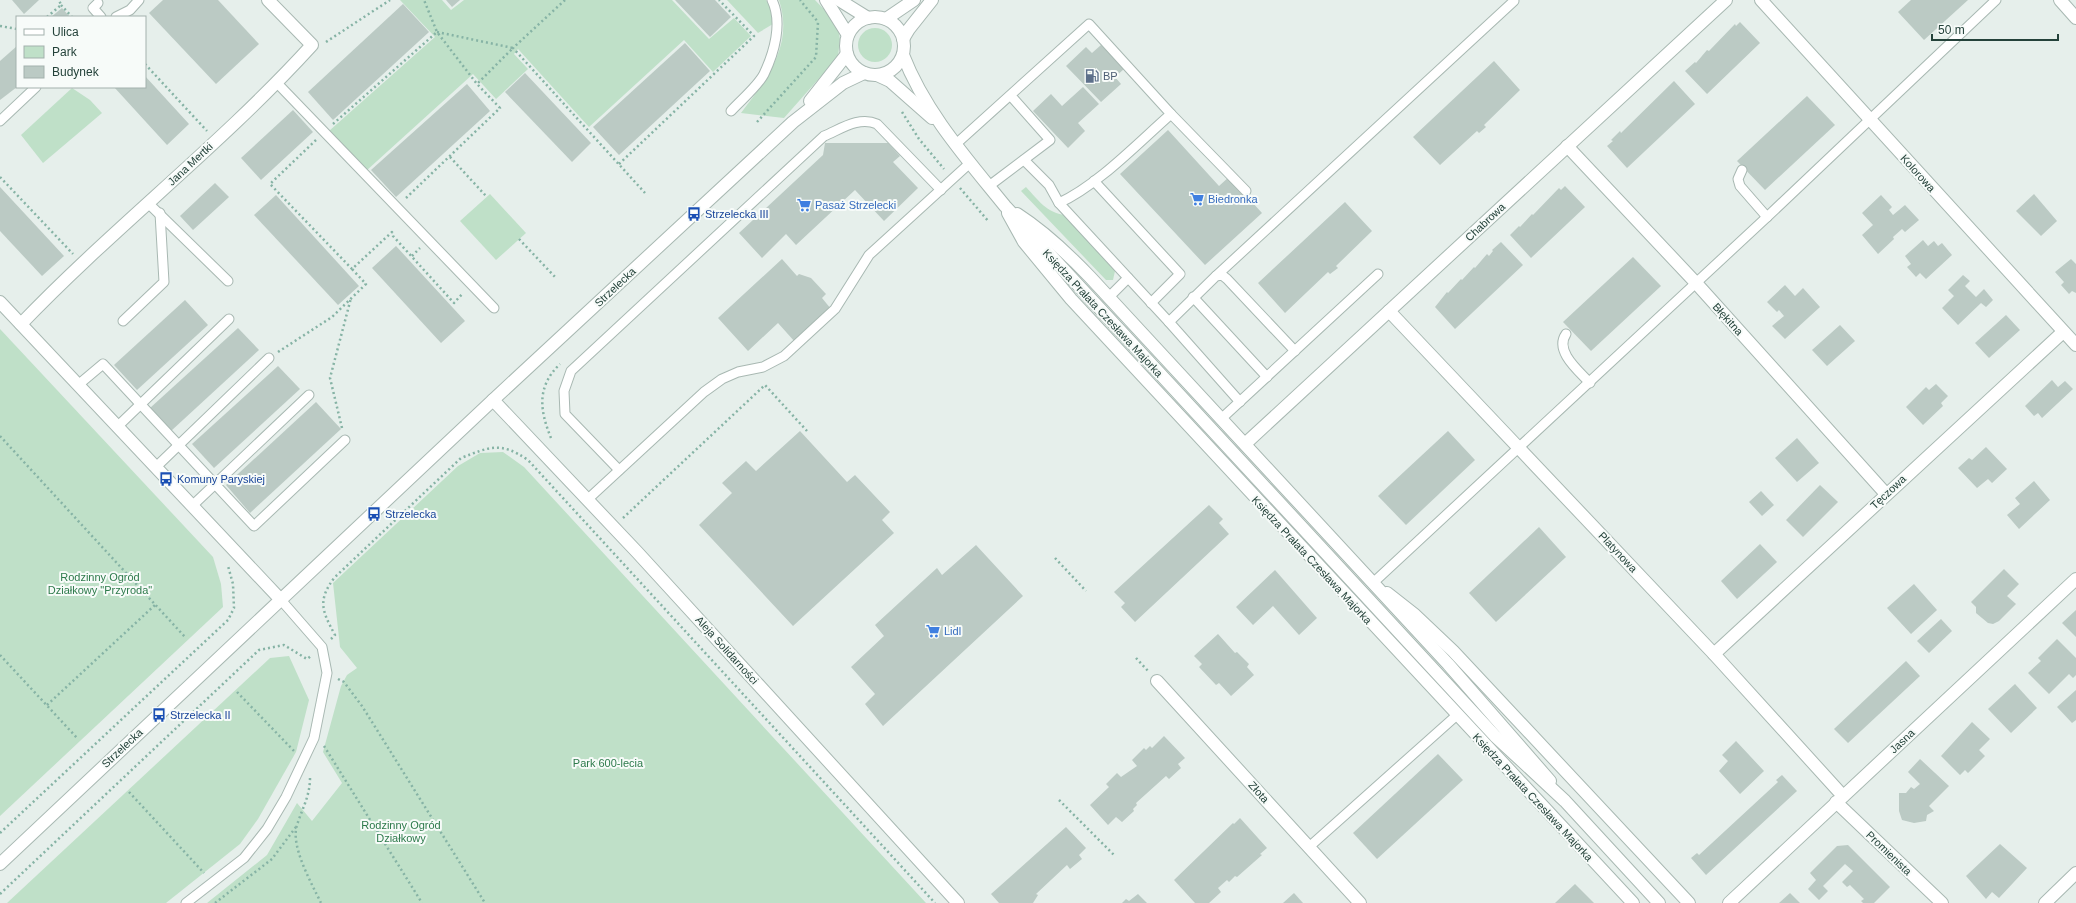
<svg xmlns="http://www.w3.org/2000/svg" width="2076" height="903" font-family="Arial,sans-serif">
	<rect width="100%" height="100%" fill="#e6efeb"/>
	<g fill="#bfe0c8">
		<polygon points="400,0 442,0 451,10 464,0 672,0 709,39 734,18 751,36 713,72 684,40 589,127 518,49 514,54 528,69 496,99 473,74 366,171 329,131 435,37"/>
		<polygon points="727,0 766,0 778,21 758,33"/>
		<path d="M779,0H815L837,23L840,39L838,57L784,118L741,113C767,79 794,45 779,0Z"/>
		<circle cx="875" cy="45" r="17"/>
		<polygon points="72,88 90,100 102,113 43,163 21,135"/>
		<path d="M1026,187C1038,200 1047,213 1065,215L1115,271L1113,280H1106L1021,191Z"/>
		<polygon points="490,194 526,233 496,260 460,221"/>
		<polygon points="0,329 213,557 221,584 223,607 0,816"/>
		<polygon points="503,452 524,467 926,903 207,903 267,855 297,803 312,821 342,783 323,752 341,686 347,675 357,668 340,647 333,583 458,466 480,453"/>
		<polygon points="289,656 309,700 296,752 258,819 240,844 166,903 7,903 270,658"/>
	</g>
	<g fill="#bbcac4">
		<polygon points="12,0 39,0 24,14"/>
		<polygon points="163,0 218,0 259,44 216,84 149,13"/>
		<polygon points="446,0 460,0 452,7"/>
		<polygon points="675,0 715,0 731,17 710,37"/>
		<polygon points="1911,0 1968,0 1924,40 1898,12"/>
		<polygon points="403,4 429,32 333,120 308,92"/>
		<polygon points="62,8 70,17 51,17"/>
		<polygon points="1740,22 1760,43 1707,94 1685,71 1695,62 1696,63 1707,50 1709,51 1735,24 1736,26"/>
		<polygon points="685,43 710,71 619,155 593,127"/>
		<polygon points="1101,45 1124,69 1115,77 1121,84 1101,102 1066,66 1086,47 1092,53"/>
		<polygon points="17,46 17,87 0,100 0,61"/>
		<polygon points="1494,61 1520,90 1484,125 1486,127 1479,133 1477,131 1440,165 1413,137"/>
		<polygon points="525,73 591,143 572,162 505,92"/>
		<polygon points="145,76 189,124 167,145 114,87 145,87"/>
		<polygon points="1674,81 1695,104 1627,168 1607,146 1613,141 1611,140 1620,131 1621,133"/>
		<polygon points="467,84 490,111 396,197 371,170"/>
		<polygon points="1083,87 1099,104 1078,123 1085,131 1068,148 1033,111 1051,94 1062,106"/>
		<polygon points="1807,96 1835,125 1765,190 1737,161"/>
		<polygon points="293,110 313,132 261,180 241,158"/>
		<polygon points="1168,130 1219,186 1229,177 1262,213 1205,265 1120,174"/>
		<polygon points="825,143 888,143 900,156 893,162 918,188 884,221 855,190 796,245 786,234 762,258 739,233 823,155"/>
		<polygon points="215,183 229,197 193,230 180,216"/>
		<polygon points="1565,186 1585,207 1531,258 1510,235 1519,226 1520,227 1532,214 1533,215 1559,188 1561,190"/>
		<polygon points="0,187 64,256 42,276 0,231"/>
		<polygon points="2034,194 2057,221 2041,236 2016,211"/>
		<polygon points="276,195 359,286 338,305 254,215"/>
		<polygon points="1881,195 1892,207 1889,210 1893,215 1905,205 1919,220 1905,232 1902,229 1893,237 1894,239 1878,254 1862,235 1873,225 1862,213"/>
		<polygon points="1345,202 1372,231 1336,266 1338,268 1330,274 1328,272 1285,313 1258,283"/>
		<polygon points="1923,240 1928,246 1934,241 1938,246 1942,243 1952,255 1926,279 1920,273 1916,277 1907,267 1911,264 1905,256"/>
		<polygon points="1501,242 1523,265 1455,329 1435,307 1447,292 1448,293 1461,279 1462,280 1474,267 1475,268 1487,254 1489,256 1493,251 1492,250"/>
		<polygon points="396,246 465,321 441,343 372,268"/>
		<polygon points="1633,257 1661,286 1591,351 1563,322"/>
		<polygon points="782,259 797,276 799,274 811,278 826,294 822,298 831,309 795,342 778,323 748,351 718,318"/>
		<polygon points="2071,259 2076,264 2076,293 2072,291 2069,294 2061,285 2064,282 2055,272"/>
		<polygon points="1963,275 1970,281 1965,286 1976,297 1984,289 1993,300 1986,307 1981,303 1958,325 1942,308 1954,296 1948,290"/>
		<polygon points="1785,285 1795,296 1803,288 1820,307 1785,339 1772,326 1784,316 1779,310 1777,312 1767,302"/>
		<polygon points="185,300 208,325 137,390 114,365"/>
		<polygon points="2006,315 2020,330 1989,358 1975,343"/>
		<polygon points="1840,325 1855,341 1827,366 1812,350"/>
		<polygon points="238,328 259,350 171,431 150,408"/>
		<polygon points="278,366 300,389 214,468 192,444"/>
		<polygon points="2052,380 2058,387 2065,381 2073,389 2042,418 2038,413 2034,416 2025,406"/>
		<polygon points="1936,384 1948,396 1941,403 1943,406 1923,425 1906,407 1926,387 1929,390"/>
		<polygon points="316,402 341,429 250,513 226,485"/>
		<polygon points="800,431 847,482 855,475 890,512 882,520 894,533 793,626 699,525 732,493 722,483 746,461 756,471"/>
		<polygon points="1448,431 1475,460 1406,525 1378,496"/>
		<polygon points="1797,438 1819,463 1797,482 1775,458"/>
		<polygon points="1986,447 2007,469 1992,483 1988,479 1977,488 1958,468 1969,458 1972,460"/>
		<polygon points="2034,481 2050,500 2019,529 2007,515 2020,504 2015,498"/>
		<polygon points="1820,485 1838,502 1803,537 1786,520"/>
		<polygon points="1761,491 1774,505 1762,516 1749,502"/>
		<polygon points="1209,505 1223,519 1219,523 1229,534 1135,622 1121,607 1125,603 1114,592"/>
		<polygon points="1539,527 1566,557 1496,622 1469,593"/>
		<polygon points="1760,544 1777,562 1737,599 1721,581"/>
		<polygon points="976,545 1023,596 883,726 865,704 875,694 851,667 884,636 875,625 937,568 942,575"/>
		<polygon points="2004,569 2019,584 2007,596 2016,604 1999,621 1993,624 1988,623 1976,613 1976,607 1971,602"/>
		<polygon points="1275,570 1317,618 1299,635 1273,606 1253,625 1236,607"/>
		<polygon points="1914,584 1937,610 1911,634 1887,608"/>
		<polygon points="2076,610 2076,637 2062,623"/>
		<polygon points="1941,619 1952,631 1929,653 1917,641"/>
		<polygon points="1218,634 1235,653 1237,652 1249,664 1247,667 1254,675 1231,696 1219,683 1216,685 1199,667 1202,664 1194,656"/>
		<polygon points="2057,639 2076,658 2076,675 2073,678 2069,674 2049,694 2028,673 2041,661 2038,658"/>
		<polygon points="1906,661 1920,676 1848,743 1834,729"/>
		<polygon points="2015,684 2037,708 2011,733 1988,709"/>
		<polygon points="2076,690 2076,720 2072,723 2057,707"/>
		<polygon points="1972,722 1990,739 1979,750 1985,756 1968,773 1965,770 1960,775 1941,756"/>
		<polygon points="1164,736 1185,758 1178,764 1181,768 1169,779 1166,776 1136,803 1137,805 1133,809 1134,811 1122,822 1116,817 1108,825 1090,805 1109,787 1106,784 1117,773 1121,777 1137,766 1132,760 1144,748 1146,750 1150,746 1152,748"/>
		<polygon points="1736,741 1764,771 1740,794 1719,771 1728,761 1722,755"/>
		<polygon points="1438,754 1463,780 1377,859 1353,833"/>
		<polygon points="1920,759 1949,786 1929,806 1934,811 1927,815 1926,821 1914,823 1902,820 1899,811 1899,793 1906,793 1911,787 1914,789 1920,784 1908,772"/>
		<polygon points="1782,775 1797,791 1706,875 1691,858 1697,853 1699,855 1712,843 1778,782 1776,780"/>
		<polygon points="1240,818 1267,848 1260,854 1262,855 1237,877 1235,876 1229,882 1227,880 1218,888 1221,892 1209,903 1195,903 1174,880 1233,823 1234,824"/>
		<polygon points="1066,827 1086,848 1079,855 1082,859 1070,869 1067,865 1036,894 1038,895 1033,903 999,903 991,894"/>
		<polygon points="2000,844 2027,868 1999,898 1992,892 1986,899 1966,876"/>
		<polygon points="1848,845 1890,887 1874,903 1863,903 1861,901 1864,899 1850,885 1847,887 1842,882 1853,871 1845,864 1823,886 1828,891 1819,900 1808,889 1816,880 1810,873 1837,846"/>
		<polygon points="1575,884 1594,903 1555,903"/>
		<polygon points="1294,893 1303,903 1283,903"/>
		<polygon points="1790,893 1800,903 1779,903"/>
		<polygon points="1138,894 1147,903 1122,903 1126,899 1129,901"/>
	</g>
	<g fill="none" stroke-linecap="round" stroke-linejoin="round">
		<defs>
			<g id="service">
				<polyline points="98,3 93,8 101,17"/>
				<polyline points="116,17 130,10 139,0"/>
				<polyline points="277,83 494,308"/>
				<path d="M731,111C740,101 758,86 764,74C774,53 783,23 772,0"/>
				<polyline points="1171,114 1246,191"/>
				<polyline points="0,121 36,87"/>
				<path d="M956,144L1089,24L1171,114C1139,142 1097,186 1059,203"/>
				<polyline points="1024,160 1049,185 1059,203 1169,322"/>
				<polyline points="1742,170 1738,179 1740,186 1767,217"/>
				<polyline points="1094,181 1180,274 1151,303"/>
				<polyline points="989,186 1050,140 1011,96"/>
				<polyline points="148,203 228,281"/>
				<polyline points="1216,276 1514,1"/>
				<polyline points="1193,297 1267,377"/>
				<polyline points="1108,298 1128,278"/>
				<polyline points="123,321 164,282 160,213"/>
				<path d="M1566,334C1554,351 1579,371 1590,383"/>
				<polyline points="78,385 103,364 254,526 345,440"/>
				<polyline points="1240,402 1169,322 1216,276 1222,275 1227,279 1295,351"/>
				<polyline points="1221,419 1378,274"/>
				<polyline points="117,427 229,319"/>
				<polyline points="156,467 269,358"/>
				<path d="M619,470L565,414L564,391L571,371L824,136C841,129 859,116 877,124L941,190"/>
				<polyline points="587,500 704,392 722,379 738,372 763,367 784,356 835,309 869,255 970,163"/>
				<polyline points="192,506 309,395"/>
				<polyline points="1374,582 1767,217 1996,0"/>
				<polyline points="1309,847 1457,715"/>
				<polyline points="186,903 244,858 267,829 286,797 314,738 327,673 322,647 281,600"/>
			</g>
			<g id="minor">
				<polyline points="1761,0 2076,345"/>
				<polyline points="2060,0 2076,18"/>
				<polyline points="1567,146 1696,283 1886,494"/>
				<polyline points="1008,213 1024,242 1071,299 1633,903"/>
				<polyline points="0,302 281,600"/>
				<polyline points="1389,311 1714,654 1843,796"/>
				<path d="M21,324C114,227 221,145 312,45L268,0"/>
				<polyline points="493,400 637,552 958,903"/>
				<polyline points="1245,444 1726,0"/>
				<polyline points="1387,593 1415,615 1453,651 1689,903"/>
				<polyline points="1714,654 2063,332"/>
				<polyline points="1157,681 1360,903"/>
				<polyline points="1836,802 1942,903"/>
				<polyline points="1729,903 2076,579"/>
				<polyline points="2045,903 2076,873"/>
			</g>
			<g id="tertiary">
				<polyline points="826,0 848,35"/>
				<polyline points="839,0 868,18"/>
				<circle cx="875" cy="46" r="29"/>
				<polyline points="886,19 914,0"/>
				<polyline points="903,39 909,29 932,0"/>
				<path d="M903,55C925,112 967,159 1005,206L1495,736L1565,801L1659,903"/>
				<polyline points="877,75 890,81 932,118"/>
				<polyline points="810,101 847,54"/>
				<path d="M1017,214C1045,232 1067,253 1090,277L1448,664L1550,781"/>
				<polyline points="0,864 493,400 793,122 843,83 864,73"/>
			</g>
		</defs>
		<use href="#service" stroke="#a8b8b2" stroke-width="11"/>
		<use href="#minor" stroke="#a8b8b2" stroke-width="14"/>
		<use href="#tertiary" stroke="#a8b8b2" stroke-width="14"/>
		<g stroke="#86b3a5" stroke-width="2.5" stroke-dasharray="2 3" stroke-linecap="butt">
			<polyline points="565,0 513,48 645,193"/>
			<polyline points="61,5 72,17"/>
			<polyline points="47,17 61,5 59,0"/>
			<polyline points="0,26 17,29"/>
			<polyline points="437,32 513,48 477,84"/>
			<polyline points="326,42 390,0"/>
			<polyline points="145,64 207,131"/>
			<polyline points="902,112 919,139 944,169"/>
			<polyline points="757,122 816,57 818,22 800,0"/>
			<polyline points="333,124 437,32 424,0"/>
			<polyline points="316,140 270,184 352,269 392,232 393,236 454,303 463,293"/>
			<polyline points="450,157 486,196"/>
			<polyline points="619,164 754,36 719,0"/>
			<polyline points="0,177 73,254"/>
			<polyline points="960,188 989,222"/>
			<polyline points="406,198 500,108 477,84 437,32"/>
			<polyline points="519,239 556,278"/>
			<polyline points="412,256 420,248"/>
			<polyline points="278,352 332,317 366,284 352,269"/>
			<polyline points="342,428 330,378 351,298"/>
			<polyline points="0,436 185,637"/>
			<path d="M551,438C540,411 536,387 560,364"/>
			<polyline points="623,518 765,385 807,431"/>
			<polyline points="1055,558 1086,591"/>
			<path d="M331,639L335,635C322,611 317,600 335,577L461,458C490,447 500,441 528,460L935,903"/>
			<polyline points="0,655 78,739"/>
			<polyline points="1136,658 1149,672"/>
			<polyline points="338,679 344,682 362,706 485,903"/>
			<polyline points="237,692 294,751"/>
			<polyline points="47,705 155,605"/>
			<polyline points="324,746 422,903"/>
			<path d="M310,778C310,796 302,809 297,825C290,846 312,884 321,903"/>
			<polyline points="129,792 204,873"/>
			<polyline points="1059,800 1114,855"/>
			<polyline points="0,833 228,620 234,608 233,584 228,566"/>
			<polyline points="0,894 259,650 284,645 307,659 311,656"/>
			<polyline points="215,903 272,859 296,827"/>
		</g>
		<use href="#service" stroke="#fff" stroke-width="9"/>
		<use href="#minor" stroke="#fff" stroke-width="12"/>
		<use href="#tertiary" stroke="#fff" stroke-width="12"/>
	</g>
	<defs>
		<symbol id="fuel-bare" viewBox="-9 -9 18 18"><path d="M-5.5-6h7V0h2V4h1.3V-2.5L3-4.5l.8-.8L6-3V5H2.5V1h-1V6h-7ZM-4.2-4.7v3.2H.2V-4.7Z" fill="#5c6f8a" stroke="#f7fbf9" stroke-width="2.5" paint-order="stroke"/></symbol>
		<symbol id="supermarket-bare" viewBox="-9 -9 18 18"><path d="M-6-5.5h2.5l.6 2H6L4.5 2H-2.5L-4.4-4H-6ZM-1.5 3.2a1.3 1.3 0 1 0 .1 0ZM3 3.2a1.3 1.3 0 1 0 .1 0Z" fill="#3f7fe0" stroke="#f7fbf9" stroke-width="2.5" paint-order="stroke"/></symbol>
		<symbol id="bus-bare" viewBox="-9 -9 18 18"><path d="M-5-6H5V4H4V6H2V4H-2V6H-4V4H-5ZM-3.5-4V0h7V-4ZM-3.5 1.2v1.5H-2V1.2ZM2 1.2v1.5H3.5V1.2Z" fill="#1a4fb4" stroke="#f7fbf9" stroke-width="2.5" paint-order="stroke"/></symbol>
	</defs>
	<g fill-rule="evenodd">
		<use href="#fuel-bare" x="1082" y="66" width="20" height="20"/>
		<use href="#supermarket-bare" x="1187" y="189" width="20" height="20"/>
		<use href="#supermarket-bare" x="794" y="195" width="20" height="20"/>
		<use href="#bus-bare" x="684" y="204" width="20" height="20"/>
		<use href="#bus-bare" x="156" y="469" width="20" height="20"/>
		<use href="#bus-bare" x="364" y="504" width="20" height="20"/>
		<use href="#supermarket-bare" x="923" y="621" width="20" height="20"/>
		<use href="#bus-bare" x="149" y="705" width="20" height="20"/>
	</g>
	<g text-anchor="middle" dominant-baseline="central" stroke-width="4" stroke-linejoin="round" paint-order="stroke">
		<g font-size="11" fill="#4e5e75" stroke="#f7fbf9" text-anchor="start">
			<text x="1103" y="76">BP</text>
		</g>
		<g font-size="11" fill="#24423a" stroke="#f7fbf9">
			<text transform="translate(190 164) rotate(-43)">Jana Mertki</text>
			<text transform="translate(1918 173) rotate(48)">Kolorowa</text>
			<text transform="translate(1485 222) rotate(-43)">Chabrowa</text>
			<text transform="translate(615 287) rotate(-43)">Strzelecka</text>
			<text transform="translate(1103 313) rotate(47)">Księdza Prałata Czesława Majorka</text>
			<text transform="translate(1728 319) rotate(48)">Błękitna</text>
			<text transform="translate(1888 492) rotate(-43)">Tęczowa</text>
			<text transform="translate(1618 552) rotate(47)">Platynowa</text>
			<text transform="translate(1312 560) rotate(47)">Księdza Prałata Czesława Majorka</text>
			<text transform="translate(727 650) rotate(48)">Aleja Solidarności</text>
			<text transform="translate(1902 741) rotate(-43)">Jasna</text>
			<text transform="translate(122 748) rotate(-43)">Strzelecka</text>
			<text transform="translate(1259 792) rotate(48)">Złota</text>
			<text transform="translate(1533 797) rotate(47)">Księdza Prałata Czesława Majorka</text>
			<text transform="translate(1889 853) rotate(44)">Promienista</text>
		</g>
		<g font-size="11" fill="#366cbe" stroke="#f7fbf9" text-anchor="start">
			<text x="1208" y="199">Biedronka</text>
			<text x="815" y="205">Pasaż Strzelecki</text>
			<text x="944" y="631">Lidl</text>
		</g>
		<g font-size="11" fill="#164399" stroke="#f7fbf9" text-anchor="start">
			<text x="705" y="214">Strzelecka III</text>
			<text x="177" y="479">Komuny Paryskiej</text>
			<text x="385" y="514">Strzelecka</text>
			<text x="170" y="715">Strzelecka II</text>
		</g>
		<g font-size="11" fill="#2d7a4b" stroke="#f7fbf9">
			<text x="100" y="577">Rodzinny Ogród<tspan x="100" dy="13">Działkowy "Przyroda"</tspan></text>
			<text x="608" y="763">Park 600-lecia</text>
			<text x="401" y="825">Rodzinny Ogród<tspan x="401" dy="13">Działkowy</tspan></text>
		</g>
	</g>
	<rect x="16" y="16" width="130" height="72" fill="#f7fbf9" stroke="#a3b1ad"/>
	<rect x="24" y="29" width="20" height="6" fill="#ffffff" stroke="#a3b1ad"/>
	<text x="52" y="36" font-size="12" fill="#24423a">Ulica</text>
	<rect x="24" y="46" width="20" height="12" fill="#bfe0c8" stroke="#a3b1ad"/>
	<text x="52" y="56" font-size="12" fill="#24423a">Park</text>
	<rect x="24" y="66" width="20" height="12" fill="#bbcac4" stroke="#a3b1ad"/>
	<text x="52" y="76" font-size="12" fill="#24423a">Budynek</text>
	<path d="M1932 34v6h126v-6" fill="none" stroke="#24423a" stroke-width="2"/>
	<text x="1938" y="34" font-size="12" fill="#24423a" stroke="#f7fbf9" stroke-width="3" paint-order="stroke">50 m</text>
</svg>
